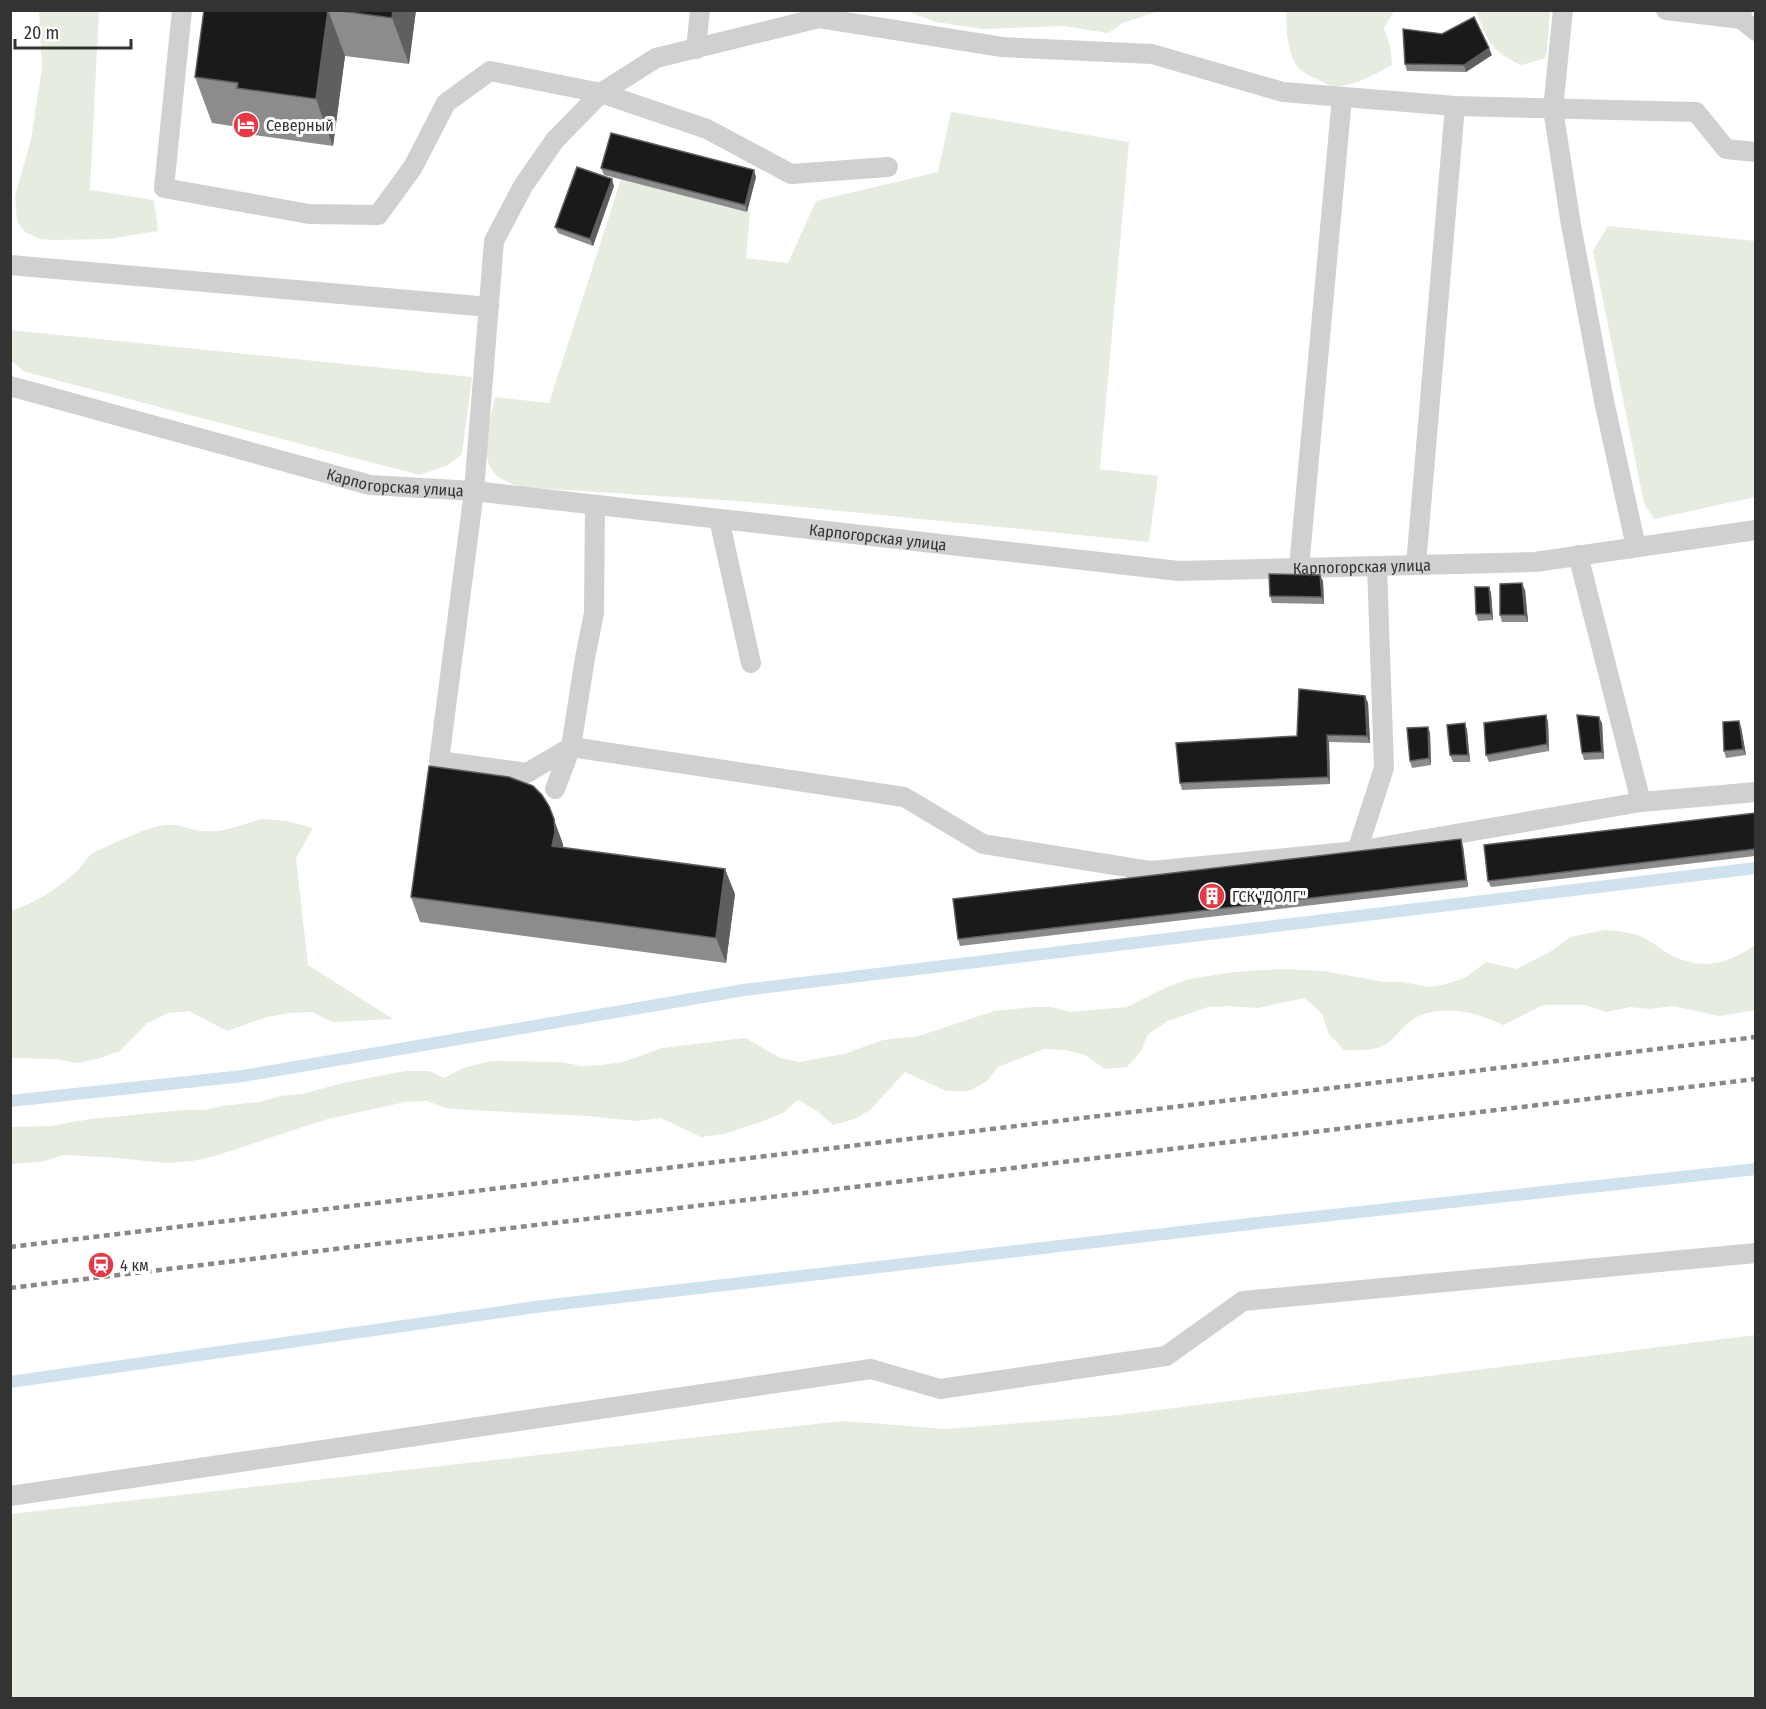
<svg xmlns="http://www.w3.org/2000/svg" width="1766" height="1709" font-family="'Fira Sans Condensed',sans-serif">
	<rect width="100%" height="100%" fill="#fff"/>
	<g fill="#e6ecdf">
		<polygon points="39,11 99,11 90,190 154,200 158,231 108,239 54,240 39,239 25,232 17,221 15,196 31,140 42,67"/>
		<polygon points="907,11 1158,11 1123,23 1108,33 1063,26 983,29 936,22"/>
		<path d="M1287,11H1394L1384,28L1390,46L1392,65C1375,74 1354,87 1334,86C1330,86 1325,83 1321,81C1314,78 1301,72 1297,66C1288,53 1285,26 1287,11Z"/>
		<path d="M1476,11H1550L1546,58L1521,65C1489,50 1488,41 1476,11Z"/>
		<path d="M951,112L1129,142L1100,469L1158,476L1149,542L752,502L522,487C515,485 506,482 500,478C475,459 490,424 495,397L549,403L621,179L750,212L746,258L788,263L816,201L938,172Z"/>
		<polygon points="1608,226 1755,241 1755,497 1654,519 1644,503 1593,251"/>
		<polygon points="10,330 472,377 462,454 448,465 420,475 33,374 24,371 11,361"/>
		<path d="M263,819L287,821L313,828L296,858L308,965L393,1019L332,1022L312,1012L289,1013L267,1017L227,1031L189,1011L169,1013L147,1023L120,1051L97,1059L77,1063L54,1059L11,1058V911C39,901 54,891 77,871C83,865 88,855 96,851C116,843 147,826 169,825C181,824 193,831 205,831C225,833 244,823 263,819Z"/>
		<path d="M1605,930C1617,931 1631,932 1642,937C1652,941 1660,949 1669,954C1701,971 1727,965 1755,945V1010L1719,1016L1673,1006L1650,1009L1630,1007L1606,1012L1586,1005H1543L1503,1025C1479,1013 1443,1004 1417,1017C1405,1023 1399,1034 1389,1042C1377,1052 1358,1050 1344,1050L1329,1034L1322,1014L1305,998L1257,1008L1229,1006L1208,1007L1168,1021L1148,1034L1141,1051L1127,1067L1105,1069L1085,1055L1065,1050L1044,1049L998,1067L987,1081L969,1091H946L905,1072L870,1110L854,1119L833,1125L817,1111L798,1100L783,1113L763,1121L724,1134L701,1137L661,1118L637,1121L587,1116L470,1110L446,1108L427,1101L405,1102L324,1120L215,1156L192,1161L166,1163L117,1158L64,1155L41,1162L11,1164V1127L50,1126L91,1119L184,1110H204L222,1106L259,1102L281,1096L302,1094L343,1083L405,1071H429L444,1078L463,1068L491,1061L562,1062L581,1066L602,1065L623,1062L662,1048L745,1038L781,1058L799,1062L844,1054L883,1040L919,1036L994,1011L1034,1007H1052L1070,1012L1127,1007L1167,987L1189,979L1234,972L1280,969L1324,971L1384,982H1403L1429,987L1447,984L1466,977L1486,962L1517,969L1553,950L1570,937Z"/>
		<polygon points="1755,1335 1755,1698 11,1698 11,1514 843,1421 947,1429 1118,1415"/>
	</g>
	<g fill="none" stroke-linecap="round" stroke-linejoin="round">
		<g stroke="#cfe2ee" stroke-width="12">
			<polyline points="10,1101 243,1076 744,990 1756,868"/>
			<polyline points="10,1382 543,1306 1267,1222 1756,1169"/>
		</g>
		<g stroke="#d0d0d0" stroke-width="20">
			<polyline points="182,10 164,188 309,214 378,215 413,167 446,103 490,71 601,93 707,129 791,174 888,167"/>
			<polyline points="1563,10 1553,109 1571,225 1604,401 1636,547"/>
			<polyline points="1666,10 1741,19 1742,10"/>
			<polyline points="1741,19 1756,31"/>
			<polyline points="696,49 700,10"/>
			<polyline points="1756,152 1726,149 1696,112 1455,106 1283,92 1152,54 1002,47 819,18 656,58 601,93 555,140 523,186 494,241 474,491 439,761 527,773 571,747 904,797 983,844 1151,871 1357,851 1641,802 1756,792"/>
			<polyline points="10,265 489,307"/>
			<path id="s1" d="M10,386L370,485L474,491L1179,571L1535,562L1756,530"/>
			<polyline points="719,519 751,663"/>
			<polyline points="1578,555 1641,802"/>
			<polyline points="1416,565 1455,106"/>
			<polyline points="1299,568 1342,97"/>
			<polyline points="555,789 571,747 585,658 594,613 595,505"/>
			<polyline points="1357,851 1384,768 1377,566"/>
			<polyline points="10,1496 871,1369 940,1389 1166,1356 1243,1301 1756,1253"/>
		</g>
		<g stroke="#888" stroke-width="4.5" stroke-dasharray="6 4.5" stroke-linecap="butt">
			<polyline points="10,1247 1756,1037"/>
			<polyline points="10,1288 1756,1079"/>
		</g>
	</g>
	<g fill="#8c8c8c">
		<polygon points="204,10 416,10 409,64 345,56 333,146 254,135 252,129 212,123 195,77"/>
		<polygon points="1492,55 1466,72 1407,71 1405,64"/>
		<polygon points="601,168 756,177 747,212 604,175"/>
		<polygon points="614,186 593,246 558,233 555,227"/>
		<polygon points="1323,581 1324,604 1272,603 1270,596"/>
		<polygon points="1489,587 1491,593 1493,620 1478,621 1476,614"/>
		<polygon points="1525,590 1528,622 1502,622 1500,615"/>
		<polygon points="1365,696 1368,703 1370,743 1329,742 1330,784 1182,790 1180,783 1297,736"/>
		<polygon points="1546,715 1548,722 1549,751 1489,762 1486,755"/>
		<polygon points="1602,723 1604,759 1584,760 1582,753"/>
		<polygon points="1428,727 1430,733 1431,765 1412,768 1410,761"/>
		<polygon points="1741,727 1746,755 1726,758 1724,751"/>
		<polygon points="1467,730 1470,762 1453,762 1450,755"/>
		<polygon points="1755,813 1755,856 1491,887 1488,881"/>
		<polygon points="563,844 563,847 735,894 726,963 420,922 411,897"/>
		<polygon points="1463,846 1468,887 960,946 958,939"/>
	</g>
	<g fill="#5f5f5f">
		<polygon points="328,10 345,56 333,146 316,99"/>
		<polygon points="393,10 416,10 409,64 392,18"/>
		<polygon points="1489,48 1492,55 1466,72 1464,65"/>
		<polygon points="754,170 756,177 747,212 745,205"/>
		<polygon points="612,179 614,186 593,246 590,239"/>
		<polygon points="1320,575 1323,581 1324,604 1322,597"/>
		<polygon points="1522,583 1525,590 1528,622 1525,615"/>
		<polygon points="1489,587 1491,593 1493,620 1491,614"/>
		<polygon points="1365,696 1368,703 1370,743 1367,736"/>
		<polygon points="1546,715 1548,722 1549,751 1547,744"/>
		<polygon points="1599,717 1602,723 1604,759 1602,752"/>
		<polygon points="1739,721 1741,727 1746,755 1743,749"/>
		<polygon points="1465,723 1467,730 1470,762 1468,755"/>
		<polygon points="1428,727 1430,733 1431,765 1429,758"/>
		<polygon points="1327,735 1329,742 1330,784 1328,777"/>
		<polygon points="549,806 563,844 564,858 552,846"/>
		<polygon points="1461,839 1463,846 1468,887 1466,880"/>
		<polygon points="725,869 735,894 726,963 716,938"/>
	</g>
	<g fill="#1a1a1a" stroke="#5f5f5f" stroke-width="1.5">
		<polygon points="204,10 328,10 316,99 237,88 238,83 195,77"/>
		<polygon points="334,10 393,10 392,18"/>
		<polygon points="1474,17 1489,48 1464,65 1405,64 1403,29 1442,34"/>
		<polygon points="611,133 754,170 745,205 601,168"/>
		<polygon points="577,167 612,179 590,239 555,227"/>
		<polygon points="1269,574 1320,575 1322,597 1270,596"/>
		<polygon points="1522,583 1525,615 1500,615 1500,584"/>
		<polygon points="1475,587 1489,587 1491,614 1476,614"/>
		<polygon points="1299,689 1365,696 1367,736 1327,735 1328,777 1180,783 1176,743 1297,736"/>
		<polygon points="1546,715 1547,744 1486,755 1484,723"/>
		<polygon points="1577,715 1599,717 1602,752 1582,753"/>
		<polygon points="1739,721 1743,749 1724,751 1723,722"/>
		<polygon points="1465,723 1468,755 1450,755 1447,725"/>
		<polygon points="1428,727 1429,758 1410,761 1407,728"/>
		<polygon points="429,766 509,777 533,786 542,795 549,806 554,819 555,832 552,846 725,869 716,938 411,897"/>
		<polygon points="1755,813 1755,849 1488,881 1484,845"/>
		<polygon points="1461,839 1466,880 958,939 953,899"/>
	</g>
	<defs>
		<symbol id="hotel-disc" viewBox="-11 -11 22 22"><circle r="9.5" fill="#e63946" stroke="#fff"/><path d="M-6-4.5h1.5V1H6V5H4.5V3h-9V5H-6ZM-4 0a1.8 1.8 0 1 1 3.6 0ZM.5 0V-2.5h3Q6-2.5 6 0Z" fill="#fff"/></symbol>
		<symbol id="building-disc" viewBox="-11 -11 22 22"><circle r="9.5" fill="#e63946" stroke="#fff"/><path d="M-4-6H4V6H1V3H-1V6H-4ZM-2.5-4.3h1.7v1.8h-1.7ZM.8-4.3h1.7v1.8H.8ZM-2.5-1h1.7V.8h-1.7ZM.8-1h1.7V.8H.8Z" fill="#fff"/></symbol>
		<symbol id="station-disc" viewBox="-11 -11 22 22"><circle r="9.5" fill="#e63946" stroke="#fff"/><path d="M-3-6H3Q5-6 5-4V2Q5 4 3 4L4.5 6H3L1.5 4h-3L-3 6H-4.5L-3 4Q-5 4-5 2V-4Q-5-6-3-6ZM-3.5-4v3h7v-3ZM-3.5 1v1.5H-2V1ZM2 1v1.5H3.5V1Z" fill="#fff"/></symbol>
	</defs>
	<g fill-rule="evenodd">
		<use href="#hotel-disc" x="231" y="110" width="30" height="30"/>
		<use href="#building-disc" x="1197" y="881" width="30" height="30"/>
		<use href="#station-disc" x="86" y="1250" width="30" height="30"/>
	</g>
	<g text-anchor="middle" dominant-baseline="central" stroke-width="6" stroke-linejoin="round" paint-order="stroke">
		<g font-size="16" fill="#333" stroke="#fff" text-anchor="start">
			<text x="266" y="125">Северный</text>
			<text x="1232" y="896">ГСК "ДОЛГ"</text>
			<text x="120" y="1265">4 км</text>
		</g>
		<g font-size="16" fill="#333" stroke="#fff">
			<text stroke="none"><textPath href="#s1" startOffset="398">Карпогорская улица</textPath></text>
			<text stroke="none"><textPath href="#s1" startOffset="884">Карпогорская улица</textPath></text>
			<text stroke="none"><textPath href="#s1" startOffset="1370">Карпогорская улица</textPath></text>
		</g>
	</g>
	<rect width="1766" height="1709" fill="none" stroke="#333333" stroke-width="24"/>
	<path d="M15 39v9h116v-9" fill="none" stroke="#333333" stroke-width="3"/>
	<text x="24" y="39" font-size="18" fill="#333333" stroke="#ffffff" stroke-width="4.5" paint-order="stroke">20 m</text>
</svg>
